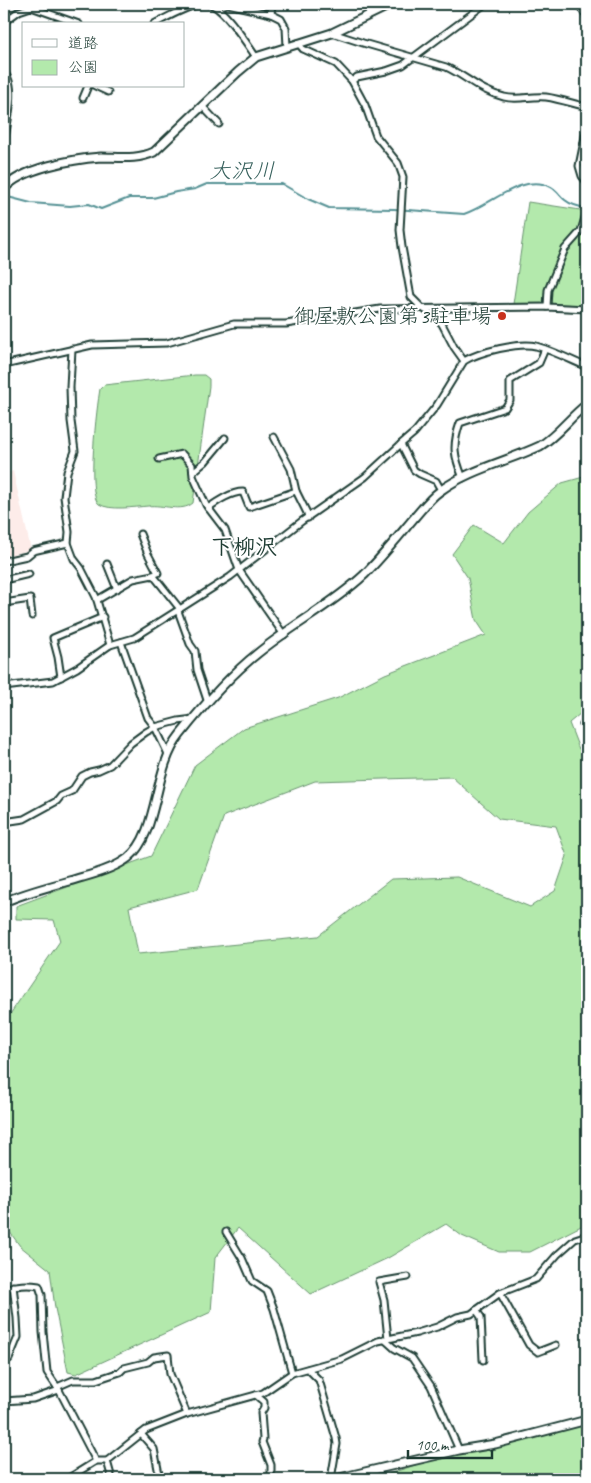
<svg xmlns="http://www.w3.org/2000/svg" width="591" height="1483" font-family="Caveat,'Klee One',sans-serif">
	<rect width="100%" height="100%" fill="#fff"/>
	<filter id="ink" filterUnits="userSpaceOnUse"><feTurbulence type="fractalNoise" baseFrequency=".02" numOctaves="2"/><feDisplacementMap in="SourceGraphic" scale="10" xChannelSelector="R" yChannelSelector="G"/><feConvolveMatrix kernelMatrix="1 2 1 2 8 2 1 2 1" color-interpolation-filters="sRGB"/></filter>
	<g filter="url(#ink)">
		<polygon fill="#fdece9" points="13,471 31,550 4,556 4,474"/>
		<g fill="#b3e9ac" stroke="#699370" fill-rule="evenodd">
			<polygon points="528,202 587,211 587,306 513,304"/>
			<path d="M195,375H204L209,379V386L193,503C181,513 163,504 148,506C136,507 109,511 99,504C86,495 97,406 100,389L104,385Z"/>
			<path d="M587,476V708L569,723L579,749L587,751V1223L530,1252H499L462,1236L446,1224L388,1258L311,1294L238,1228L215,1258L211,1312L76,1374L68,1372L55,1308L50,1270L20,1246L4,1224V1023L60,941L54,920L16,919V906L151,856L195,765L244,728L338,698L385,674L486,635L476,620L468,578L452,554L474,525L504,543L528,512L562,483ZM452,777L499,819L556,826L567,856L555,891L530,907L457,877L391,879L318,936L138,954L129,907L198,889L224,816L315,781Z"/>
			<polygon points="587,1420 587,1479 374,1479 459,1450"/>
		</g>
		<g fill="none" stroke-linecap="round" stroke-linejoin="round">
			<path stroke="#569295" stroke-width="2" d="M4,196L31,203L70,206L89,204L101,209L129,198H153L176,192L195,189L207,184H282L308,199L329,208L394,209L464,214C490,206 522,172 551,187C557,190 560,196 565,200C571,205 580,207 587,208"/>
			<defs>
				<g id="street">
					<polyline points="216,7 228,4 271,14 281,19 286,28 287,46"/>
					<polyline points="271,14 272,4"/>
					<polyline points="4,22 19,11 31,7 79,24"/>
					<path d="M154,24C168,17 193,2 209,4C224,7 247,44 256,57"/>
					<path d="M332,33L363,43L446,67C466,76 481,92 504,97C518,101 532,95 546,97C560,99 574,104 587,107"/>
					<polyline points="298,43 303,49 336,64 352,81 365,105 376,136 398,163 403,177 400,230 402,247 411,297 422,308 436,317 442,324 454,347 464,361"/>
					<path d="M4,73C18,84 6,127 4,144"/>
					<polyline points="352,81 357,77 386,71 403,65 485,4"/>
					<polyline points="95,86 108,92"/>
					<polyline points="83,98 88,86"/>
					<polyline points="203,107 219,124"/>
					<polyline points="587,127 579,166 582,176 587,182"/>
					<polyline points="547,307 548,290 565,249 581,231 587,211"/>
					<polyline points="72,349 70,387 71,421 75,451 67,472 64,497 69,532 68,543 74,559 81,568 96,597 110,645"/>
					<polyline points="4,365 92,345 167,343 234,324 286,324 380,309 547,307 587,309"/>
					<polyline points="274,437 291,469 296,491 307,513 308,518"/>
					<polyline points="401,444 414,470 420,474 436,481 441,490"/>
					<polyline points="159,459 182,454 192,465 193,476 206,505 225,530 239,570 284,635"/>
					<polyline points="193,472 205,462 225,438"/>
					<path d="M463,478C454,456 452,446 460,423L505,408L510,400V381L539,363L545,349"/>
					<path d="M208,508C218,501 231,492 243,492L249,507L296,491"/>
					<polyline points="140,534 148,554 158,573 153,575"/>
					<polyline points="4,561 27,556 33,551 68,543"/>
					<polyline points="107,564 117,589"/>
					<polyline points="4,580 29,574"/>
					<polyline points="97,600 133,579 153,575 180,609"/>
					<polyline points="4,603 30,599 32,616"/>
					<polyline points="178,611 190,644 195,651 197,670 208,703"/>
					<polyline points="121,642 148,718 155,727 168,754"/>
					<polyline points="61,677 58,657 53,638 103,617"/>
					<path d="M4,687L53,681L77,668L110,645L134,638L230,577L302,521L365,477L401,444L415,432L437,405L464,361C479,352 519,342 536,346C554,351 571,360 587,367"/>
					<polyline points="583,725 587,721"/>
					<polyline points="4,822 24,819 57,801 61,796 72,791 82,776 90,772 99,770 110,765 131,743 146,732 155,727 178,721 194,719"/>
					<polyline points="226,1232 242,1258 252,1281 267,1291 274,1309 292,1373"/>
					<path d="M5,1289C16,1285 27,1284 39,1286L42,1295L43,1332L47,1372L59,1390L96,1461"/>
					<polyline points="500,1293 529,1345 538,1352 556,1345"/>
					<polyline points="476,1310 481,1317 483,1360"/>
					<polyline points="384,1339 394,1348 412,1358 431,1386 459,1450"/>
					<polyline points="388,1339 384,1300 379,1282 408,1277"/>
					<polyline points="9,1359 18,1337 17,1318 13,1286"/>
					<polyline points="308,1369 319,1380 336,1438 337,1444 331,1479"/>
					<polyline points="57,1387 73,1380 96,1380 120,1372 124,1368 148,1362 154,1357 168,1355 170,1374 187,1414"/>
					<polyline points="256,1395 264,1402 264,1408 261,1413 263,1439 262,1442 271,1465 271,1479"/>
					<polyline points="4,1401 33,1399 59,1390"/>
					<polyline points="141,1434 154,1449 160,1479"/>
					<polyline points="107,1461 112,1479"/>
					<polyline points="67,1479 96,1461 107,1461 146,1430 187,1414 263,1393 292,1373 342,1359 378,1341 417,1333 437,1327 457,1317 471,1314 500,1293 536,1279 557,1255 575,1239 587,1235"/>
				</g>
				<g id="secondary">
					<path d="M4,189C21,168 74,159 101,157C119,157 137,160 154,152L238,72L256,57L332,33L392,4"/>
					<path d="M4,902C29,891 57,885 83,877C98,873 115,868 128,858C160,832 152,770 180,735C203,706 229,676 258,653C292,625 332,605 364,575C382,557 398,537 414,518C422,509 430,498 440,491C468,470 508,461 540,446C558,435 570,417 587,404"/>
					<polyline points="4,1287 4,1295"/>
					<polyline points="335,1479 459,1450 495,1444 587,1420"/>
				</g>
				<polyline id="primary" points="579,4 587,15"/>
			</defs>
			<use href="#street" stroke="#1f3d34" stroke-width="9"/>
			<use href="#secondary" stroke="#1f3d34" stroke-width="11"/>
			<use href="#primary" stroke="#1f3d34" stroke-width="11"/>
			<use href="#street" stroke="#fff" stroke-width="5"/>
			<use href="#secondary" stroke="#fff" stroke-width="7"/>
			<use href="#primary" stroke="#fff" stroke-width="8"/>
		</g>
	</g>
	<circle fill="#c8321e" stroke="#fff" stroke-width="2" cx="502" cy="316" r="5"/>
	<g text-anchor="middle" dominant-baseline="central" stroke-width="4" stroke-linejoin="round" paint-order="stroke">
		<g font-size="21" fill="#1f3d34" stroke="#fff" text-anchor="end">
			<text x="492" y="316">御屋敷公園第3駐車場</text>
		</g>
		<g font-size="22" font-style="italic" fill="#36605c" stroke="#fff">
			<text x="242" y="171">大沢川</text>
		</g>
		<g font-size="22" font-weight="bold" fill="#1f3d34" stroke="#fff">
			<text x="244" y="547">下柳沢</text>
		</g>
	</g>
	<rect width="591" height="1483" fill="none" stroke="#fff" stroke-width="20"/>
	<rect x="10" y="10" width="571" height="1463" fill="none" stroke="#1f3d34" stroke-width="2" filter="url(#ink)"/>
	<rect x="22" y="22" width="162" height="65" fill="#ffffff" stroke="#a5b1ae"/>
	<rect x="32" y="39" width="25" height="8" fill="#ffffff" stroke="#a5b1ae"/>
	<text x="68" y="48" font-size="15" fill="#1f3d34">道路</text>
	<rect x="32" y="60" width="25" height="15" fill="#b3e9ac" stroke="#a5b1ae"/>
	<text x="68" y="72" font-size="15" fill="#1f3d34">公園</text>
	<path d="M408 1450v8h84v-8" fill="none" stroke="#1f3d34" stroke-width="2.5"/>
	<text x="416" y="1450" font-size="15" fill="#1f3d34" stroke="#ffffff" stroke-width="4" paint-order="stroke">100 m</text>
</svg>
